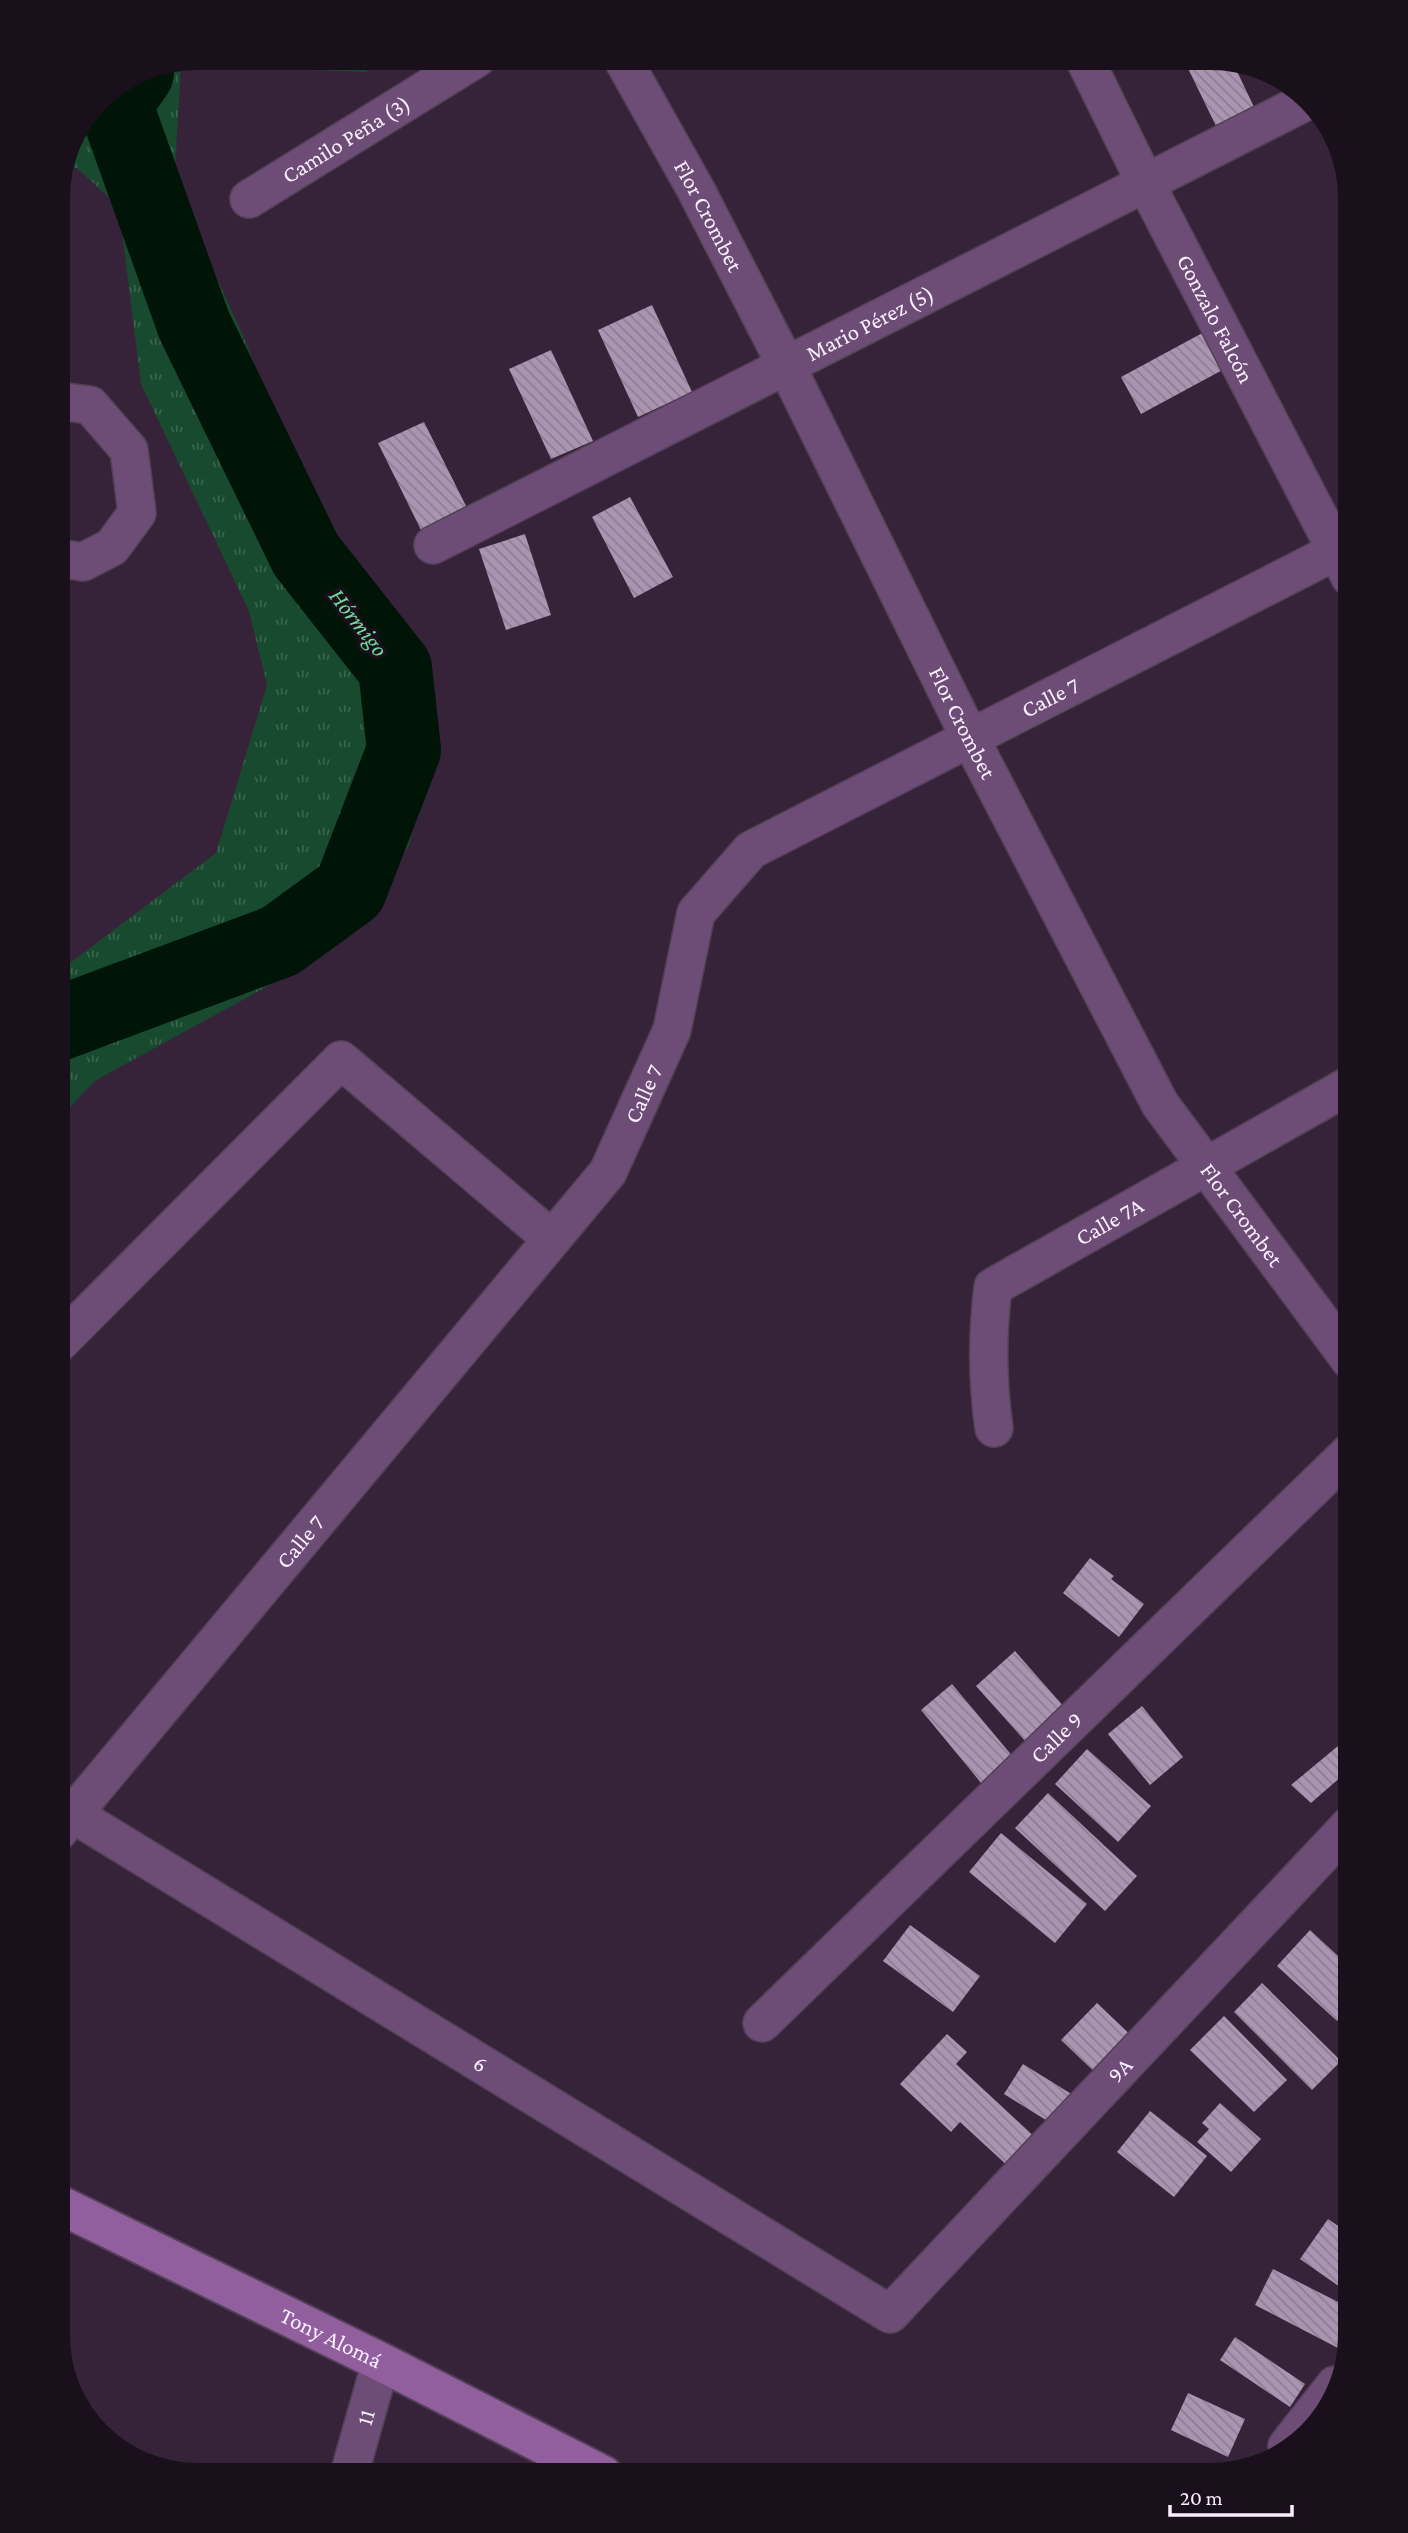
<svg xmlns="http://www.w3.org/2000/svg" width="1408" height="2533" font-family="'Crimson Pro',serif">
	<defs>
		<pattern id="grass-tufts" width="24" height="20" patternUnits="userSpaceOnUse" patternTransform="scale(1.75)"><rect width="24" height="20" fill="#174a2e"/><path d="M3 7l-1-3M5 7V3M7 7l1-3M15 17l-1-3M17 17v-4M19 17l1-3" fill="none" stroke="#3a644d"/></pattern>
		<pattern id="building-back-hatch" width="6" height="6" patternUnits="userSpaceOnUse" patternTransform="scale(1.75)"><rect width="6" height="6" fill="#ab94b1"/><path d="M-1 5l2 2M0 0l6 6M5-1l2 2" fill="none" stroke="#8e7d93"/></pattern>
	</defs>
	<rect width="100%" height="100%" fill="#36233a"/>
	<path fill="url(#grass-tufts)" d="M197,58H378L366,72L181,65L174,184L243,336L310,502L408,658L435,717L409,846L299,969L96,1080L58,1119V972L216,853L267,685L249,611L141,384L119,207L77,168L63,167C73,124 103,87 143,69C159,62 180,61 197,58Z"/>
	<g fill="none" stroke-linecap="round" stroke-linejoin="round">
		<polyline stroke="#001508" stroke-width="74" points="58,1024 280,941 350,890 404,750 395,668 306,555 194,325 115,104 137,73"/>
	</g>
	<g fill="url(#building-back-hatch)">
		<polygon points="1183,58 1221,58 1233,63 1254,107 1216,126"/>
		<polygon points="652,305 692,392 638,417 598,330"/>
		<polygon points="1208,330 1228,367 1141,414 1121,377"/>
		<polygon points="551,350 593,441 551,459 509,369"/>
		<polygon points="424,422 468,510 422,532 378,443"/>
		<polygon points="630,497 673,577 634,598 592,517"/>
		<polygon points="525,534 551,615 506,630 479,549"/>
		<polygon points="1090,1558 1114,1576 1111,1579 1144,1604 1119,1637 1063,1593"/>
		<polygon points="1015,1651 1065,1708 1026,1742 976,1686"/>
		<polygon points="952,1684 1014,1758 982,1784 921,1710"/>
		<polygon points="1142,1706 1183,1757 1150,1785 1108,1734"/>
		<polygon points="1350,1736 1350,1769 1311,1803 1291,1785"/>
		<polygon points="1087,1749 1151,1806 1118,1842 1055,1784"/>
		<polygon points="1048,1793 1137,1876 1105,1911 1015,1828"/>
		<polygon points="1001,1833 1087,1904 1055,1943 969,1872"/>
		<polygon points="910,1925 980,1976 953,2012 883,1961"/>
		<polygon points="1310,1930 1350,1967 1350,2007 1337,2021 1277,1966"/>
		<polygon points="1262,1983 1341,2061 1312,2090 1234,2012"/>
		<polygon points="1097,2003 1138,2042 1102,2079 1061,2040"/>
		<polygon points="1224,2016 1287,2080 1254,2112 1190,2050"/>
		<polygon points="947,2034 967,2052 956,2064 1038,2140 1010,2168 960,2122 951,2132 900,2084"/>
		<polygon points="1023,2064 1073,2095 1054,2125 1004,2094"/>
		<polygon points="1220,2103 1261,2139 1231,2172 1197,2142 1209,2129 1202,2123"/>
		<polygon points="1150,2111 1207,2156 1174,2197 1117,2152"/>
		<polygon points="1350,2191 1350,2217 1338,2208"/>
		<polygon points="1328,2219 1350,2234 1350,2294 1300,2259"/>
		<polygon points="1273,2269 1350,2308 1350,2323 1338,2348 1255,2305"/>
		<polygon points="1235,2337 1305,2384 1290,2407 1220,2360"/>
		<polygon points="1188,2393 1245,2419 1228,2457 1171,2430"/>
	</g>
	<g fill="none" stroke-linecap="round" stroke-linejoin="round">
		<defs>
			<g id="street">
				<path id="s1" d="M622,58L696,190L786,365L970,738L1160,1104L1350,1360"/>
				<path id="s2" d="M1084,58L1145,182L1350,577"/>
				<path id="s3" d="M249,199L477,58"/>
				<path id="s4" d="M433,545L1307,101"/>
				<polyline points="58,558 83,562 112,547 137,513 129,450 90,405 58,401"/>
				<polyline points="58,1344 341,1060 552,1239"/>
				<path id="s5" d="M994,1428C987,1380 987,1335 993,1287L1350,1085"/>
				<path id="s6" d="M73,1814L890,2314L1350,1825"/>
				<path id="s7" d="M58,1832L608,1172L672,1030L696,913L751,850L1350,544"/>
				<path id="s8" d="M762,2023L1350,1452"/>
				<polyline points="1287,2446 1335,2385"/>
				<path id="s9" d="M349,2475L381,2362"/>
			</g>
			<g id="secondary">
				<path id="s10" d="M58,2204L381,2362L603,2475"/>
			</g>
		</defs>
		<use href="#street" stroke="#524056" stroke-width="40"/>
		<use href="#secondary" stroke="#524056" stroke-width="42"/>
		<use href="#street" stroke="#6d4d75" stroke-width="37"/>
		<use href="#secondary" stroke="#915f9d" stroke-width="38"/>
	</g>
	<g text-anchor="middle" dominant-baseline="central" stroke-width="7" stroke-linejoin="round" paint-order="stroke">
		<g font-size="23" fill="#fbefff" stroke="#19101b">
			<text stroke="none"><textPath href="#s3" startOffset="114">Camilo Peña (3)</textPath></text>
			<text stroke="none"><textPath href="#s1" startOffset="180">Flor Crombet</textPath></text>
			<text stroke="none"><textPath href="#s2" startOffset="292">Gonzalo Falcón</textPath></text>
			<text stroke="none"><textPath href="#s4" startOffset="490">Mario Pérez (5)</textPath></text>
			<text stroke="none"><textPath href="#s7" startOffset="1554">Calle 7</textPath></text>
			<text stroke="none"><textPath href="#s1" startOffset="747">Flor Crombet</textPath></text>
			<text stroke="none"><textPath href="#s7" startOffset="945">Calle 7</textPath></text>
			<text stroke="none"><textPath href="#s1" startOffset="1314">Flor Crombet</textPath></text>
			<text stroke="none"><textPath href="#s5" startOffset="275">Calle 7A</textPath></text>
			<text stroke="none"><textPath href="#s7" startOffset="378">Calle 7</textPath></text>
			<text stroke="none"><textPath href="#s8" startOffset="410">Calle 9</textPath></text>
			<text stroke="none"><textPath href="#s6" startOffset="478">6</textPath></text>
			<text stroke="none"><textPath href="#s6" startOffset="1293">9A</textPath></text>
			<text stroke="none"><textPath href="#s10" startOffset="304">Tony Alomá</textPath></text>
			<text stroke="none"><textPath href="#s9" startOffset="60">11</textPath></text>
		</g>
		<g font-size="24" font-style="italic" fill="#70d89b" stroke="#19101b">
			<text transform="translate(359 622) rotate(52)">Hórmigo</text>
		</g>
	</g>
	<path d="M0 0H1408V2533H0ZM197 70H1211A127 127 0 0 1 1338 197V2336A127 127 0 0 1 1211 2463H197A127 127 0 0 1 70 2336V197A127 127 0 0 1 197 70Z" fill="#19101b" fill-rule="evenodd"/>
	<path d="M1170 2505v10h122v-10" fill="none" stroke="#fbefff" stroke-width="3.5"/>
	<text x="1180" y="2505" font-size="21" fill="#fbefff" stroke="#19101b" stroke-width="5" paint-order="stroke">20 m</text>
</svg>
